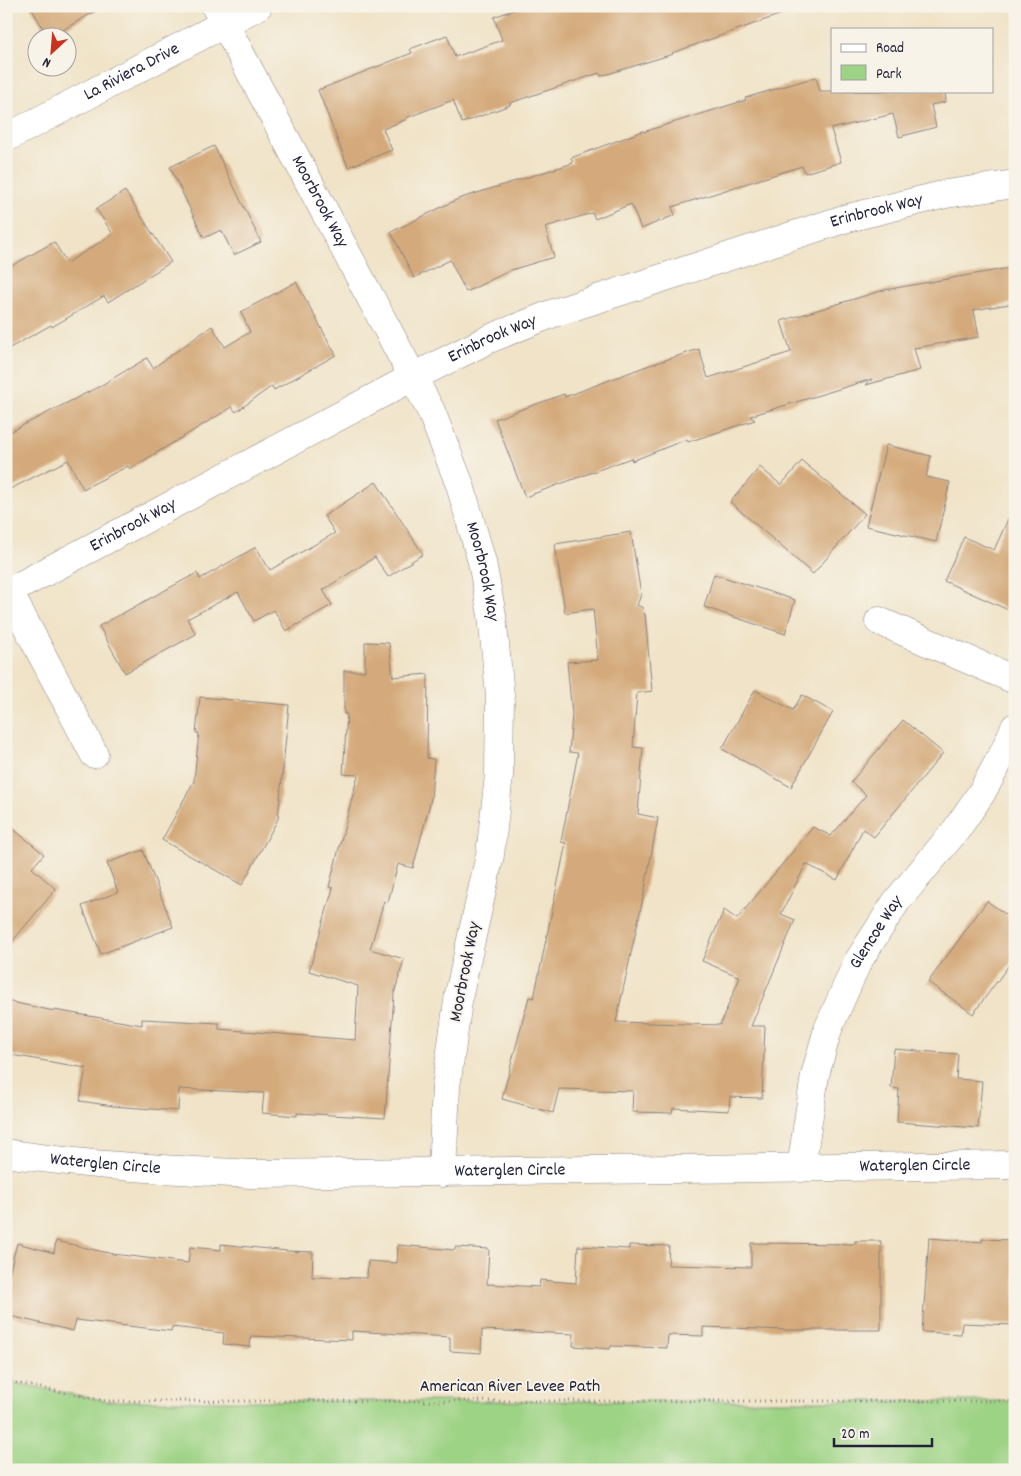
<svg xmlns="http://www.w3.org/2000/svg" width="1021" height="1476" font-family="Dekko,sans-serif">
	<rect width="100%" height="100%" fill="#f7f3e8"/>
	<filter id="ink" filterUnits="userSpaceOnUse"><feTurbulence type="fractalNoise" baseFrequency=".02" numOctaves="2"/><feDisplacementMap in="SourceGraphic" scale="10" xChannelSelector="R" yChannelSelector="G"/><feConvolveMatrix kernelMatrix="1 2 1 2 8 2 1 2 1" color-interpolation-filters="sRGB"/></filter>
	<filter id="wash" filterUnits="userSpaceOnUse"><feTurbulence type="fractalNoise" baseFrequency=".0096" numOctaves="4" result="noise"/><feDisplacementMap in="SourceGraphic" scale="20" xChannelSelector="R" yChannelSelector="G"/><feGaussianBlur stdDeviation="1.12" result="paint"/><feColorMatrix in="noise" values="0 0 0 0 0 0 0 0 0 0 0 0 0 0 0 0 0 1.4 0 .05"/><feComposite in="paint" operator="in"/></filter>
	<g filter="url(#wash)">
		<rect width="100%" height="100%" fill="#f0e3c7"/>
		<polygon fill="#9dd384" stroke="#607a60" points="6,1381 107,1401 1015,1401 1015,1470 6,1470"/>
		<g id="blocks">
			<g fill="#d4aa7b">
				<polygon points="30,6 104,6 49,38"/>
				<polygon points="524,6 793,6 793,10 672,53 673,54 601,76 599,73 510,103 510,105 462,123 453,100 406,118 407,119 383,129 392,150 348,167 318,90 412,53 410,49 447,35 455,57 502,40 494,17"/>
				<polygon points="816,77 820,91 945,91 946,102 931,105 936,127 899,137 893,114 831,129 841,162 805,173 802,166 672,207 675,215 641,229 631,204 595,219 592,213 545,227 554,257 511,270 466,292 450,260 414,278 391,232 458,199 573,163 571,158 643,131 643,132 746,100 745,98"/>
				<polygon points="214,146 261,242 234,255 221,230 204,238 170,167"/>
				<polygon points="125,191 171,262 108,302 104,296 52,327 51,325 6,350 6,269 54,242 67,263 113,234 96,209"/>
				<polygon points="1015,267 1015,303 974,310 979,337 914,348 920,370 866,385 872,379 750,416 755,420 688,442 687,439 632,461 631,458 525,497 495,419 564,394 565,397 644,367 699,349 708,378 791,352 781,321 884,290"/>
				<polygon points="296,282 336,355 274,390 272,386 236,412 232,407 130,469 128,466 83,489 68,460 6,491 6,434 100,386 147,358 153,368 212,326 225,347 250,332 241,312"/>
				<polygon points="886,445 931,456 926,477 950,482 936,542 866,526"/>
				<polygon points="802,461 865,514 813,574 730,502 760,467 781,485"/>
				<polygon points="376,482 423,554 388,577 375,557 323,590 332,605 286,631 274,610 254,621 238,592 187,619 196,634 125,673 99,626 197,573 200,579 256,547 270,570 335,533 324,516"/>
				<polygon points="1015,504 1015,613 944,581 964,537 994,550"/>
				<polygon points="631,532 641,595 637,605 643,608 644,614 645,614 652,691 637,693 633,747 643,748 638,814 658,818 644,894 616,1022 720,1025 740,977 702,961 724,910 737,919 813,827 831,836 866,795 851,782 903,720 943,753 874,837 863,829 837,880 806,864 781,914 795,920 751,1026 765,1026 762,1098 730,1097 729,1111 673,1108 672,1113 632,1112 633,1091 559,1089 553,1113 502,1099 529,997 534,998 566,843 561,842 578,753 569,752 572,714 567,662 598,660 593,609 565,613 555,544"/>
				<polygon points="714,574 795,600 785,634 704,607"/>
				<polygon points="365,642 389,643 393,677 428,674 427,758 434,759 431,799 413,868 398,864 388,902 384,901 370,949 404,959 394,994 385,1118 297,1113 297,1116 262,1113 264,1093 179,1089 178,1111 113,1106 80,1101 86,1068 6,1054 6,1001 54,1011 54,1010 142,1025 142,1019 219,1023 219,1029 355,1040 358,986 309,971 333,888 329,887 358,775 343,774 347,714 344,714 344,671 365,671"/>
				<polygon points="755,690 793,710 802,695 833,712 791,787 722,749"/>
				<polygon points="200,697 289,705 278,819 242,885 162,840 194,781 199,733 196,733"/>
				<polygon points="6,823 44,854 32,868 56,889 6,949"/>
				<polygon points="143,850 173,927 101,954 82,906 118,892 107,863"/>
				<polygon points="987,901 1015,921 1015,957 973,1014 928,982"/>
				<polygon points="894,1049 958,1054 956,1079 982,1081 978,1128 897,1122 899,1089 891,1088"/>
				<polygon points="929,1238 982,1242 982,1239 1015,1240 1015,1325 962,1323 961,1334 922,1332"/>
				<polygon points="56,1241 113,1254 188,1263 190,1247 221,1250 221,1244 287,1251 313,1252 312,1277 367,1278 368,1261 397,1263 398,1245 455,1250 455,1247 489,1249 487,1284 539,1287 540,1280 576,1283 578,1246 629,1249 629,1245 669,1246 668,1265 751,1267 751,1243 855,1244 855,1241 881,1241 881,1330 787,1330 703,1327 703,1336 668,1335 667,1348 611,1346 610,1349 573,1346 574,1334 482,1330 481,1353 450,1351 450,1337 352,1331 352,1340 251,1336 250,1347 223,1344 224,1333 172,1327 171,1331 76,1320 73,1331 6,1315 6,1286 17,1243 54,1253"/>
			</g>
		</g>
	</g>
	<g filter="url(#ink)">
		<use href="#blocks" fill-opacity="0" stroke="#898281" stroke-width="1"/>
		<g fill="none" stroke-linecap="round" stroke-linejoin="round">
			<defs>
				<g id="street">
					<path id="s1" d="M215,6L431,411L460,485L482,562L492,615L500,695L499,775L490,855L459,994L446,1087L442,1173"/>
					<polyline points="9,592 94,754"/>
					<path id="s2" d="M6,593L413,377L489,339L551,314L844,219L946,194L1015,184"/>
					<polyline points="879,621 1015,680"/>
					<path id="s3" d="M6,1153C88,1166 171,1170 253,1174L1015,1165"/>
					<path id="s4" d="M801,1168L815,1075L828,1029L857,963L896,902L956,830L982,792L1004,752L1015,727"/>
				</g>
				<g id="secondary">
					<path id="s5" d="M6,138L258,6"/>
				</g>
			</defs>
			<use href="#street" stroke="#898281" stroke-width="29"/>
			<use href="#secondary" stroke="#898281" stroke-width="29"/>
			<polyline stroke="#898281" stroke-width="3" stroke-dasharray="1 4" stroke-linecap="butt" points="6,1381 107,1401 1015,1401"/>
			<use href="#street" stroke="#fff" stroke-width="28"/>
			<use href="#secondary" stroke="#fff" stroke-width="28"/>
		</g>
	</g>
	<g text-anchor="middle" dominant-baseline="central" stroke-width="4" stroke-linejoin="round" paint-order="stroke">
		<g font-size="18" fill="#22223b" stroke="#f7f3e8">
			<text stroke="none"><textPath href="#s5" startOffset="142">La Riviera Drive</textPath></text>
			<text stroke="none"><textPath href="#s1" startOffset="222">Moorbrook Way</textPath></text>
			<text stroke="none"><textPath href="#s2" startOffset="954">Erinbrook Way</textPath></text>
			<text stroke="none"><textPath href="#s2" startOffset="549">Erinbrook Way</textPath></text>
			<text stroke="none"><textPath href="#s2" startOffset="144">Erinbrook Way</textPath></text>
			<text stroke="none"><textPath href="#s1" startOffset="628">Moorbrook Way</textPath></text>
			<text stroke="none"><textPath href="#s4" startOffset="250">Glencoe Way</textPath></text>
			<text transform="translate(466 972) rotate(-79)">Moorbrook Way</text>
			<text stroke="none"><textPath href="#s3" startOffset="100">Waterglen Circle</textPath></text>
			<text stroke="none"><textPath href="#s3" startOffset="910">Waterglen Circle</textPath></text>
			<text stroke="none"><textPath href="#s3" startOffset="505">Waterglen Circle</textPath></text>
			<text x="510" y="1387">American River Levee Path</text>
		</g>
	</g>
	<rect width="1021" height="1476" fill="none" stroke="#f7f3e8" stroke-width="25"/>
	<rect x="831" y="28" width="162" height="65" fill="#f7f3e8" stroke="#a29fa3"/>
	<rect x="841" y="44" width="25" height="8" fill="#ffffff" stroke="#a29fa3"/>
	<text x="876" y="52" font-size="15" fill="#22223b">Road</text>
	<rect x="841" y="65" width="25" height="15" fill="#9dd384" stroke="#a29fa3"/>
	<text x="876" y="78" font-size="15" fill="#22223b">Park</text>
	<g transform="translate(52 52) rotate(206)"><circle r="24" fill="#f7f3e8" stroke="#a29fa3"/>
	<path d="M0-4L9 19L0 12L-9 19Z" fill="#c8321e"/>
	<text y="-8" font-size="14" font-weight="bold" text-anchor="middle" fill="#22223b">N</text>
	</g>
	<path d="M834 1438v8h98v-8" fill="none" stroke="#22223b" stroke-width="2.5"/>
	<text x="841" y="1438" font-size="15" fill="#22223b" stroke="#f7f3e8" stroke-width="4" paint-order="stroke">20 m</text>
</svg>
